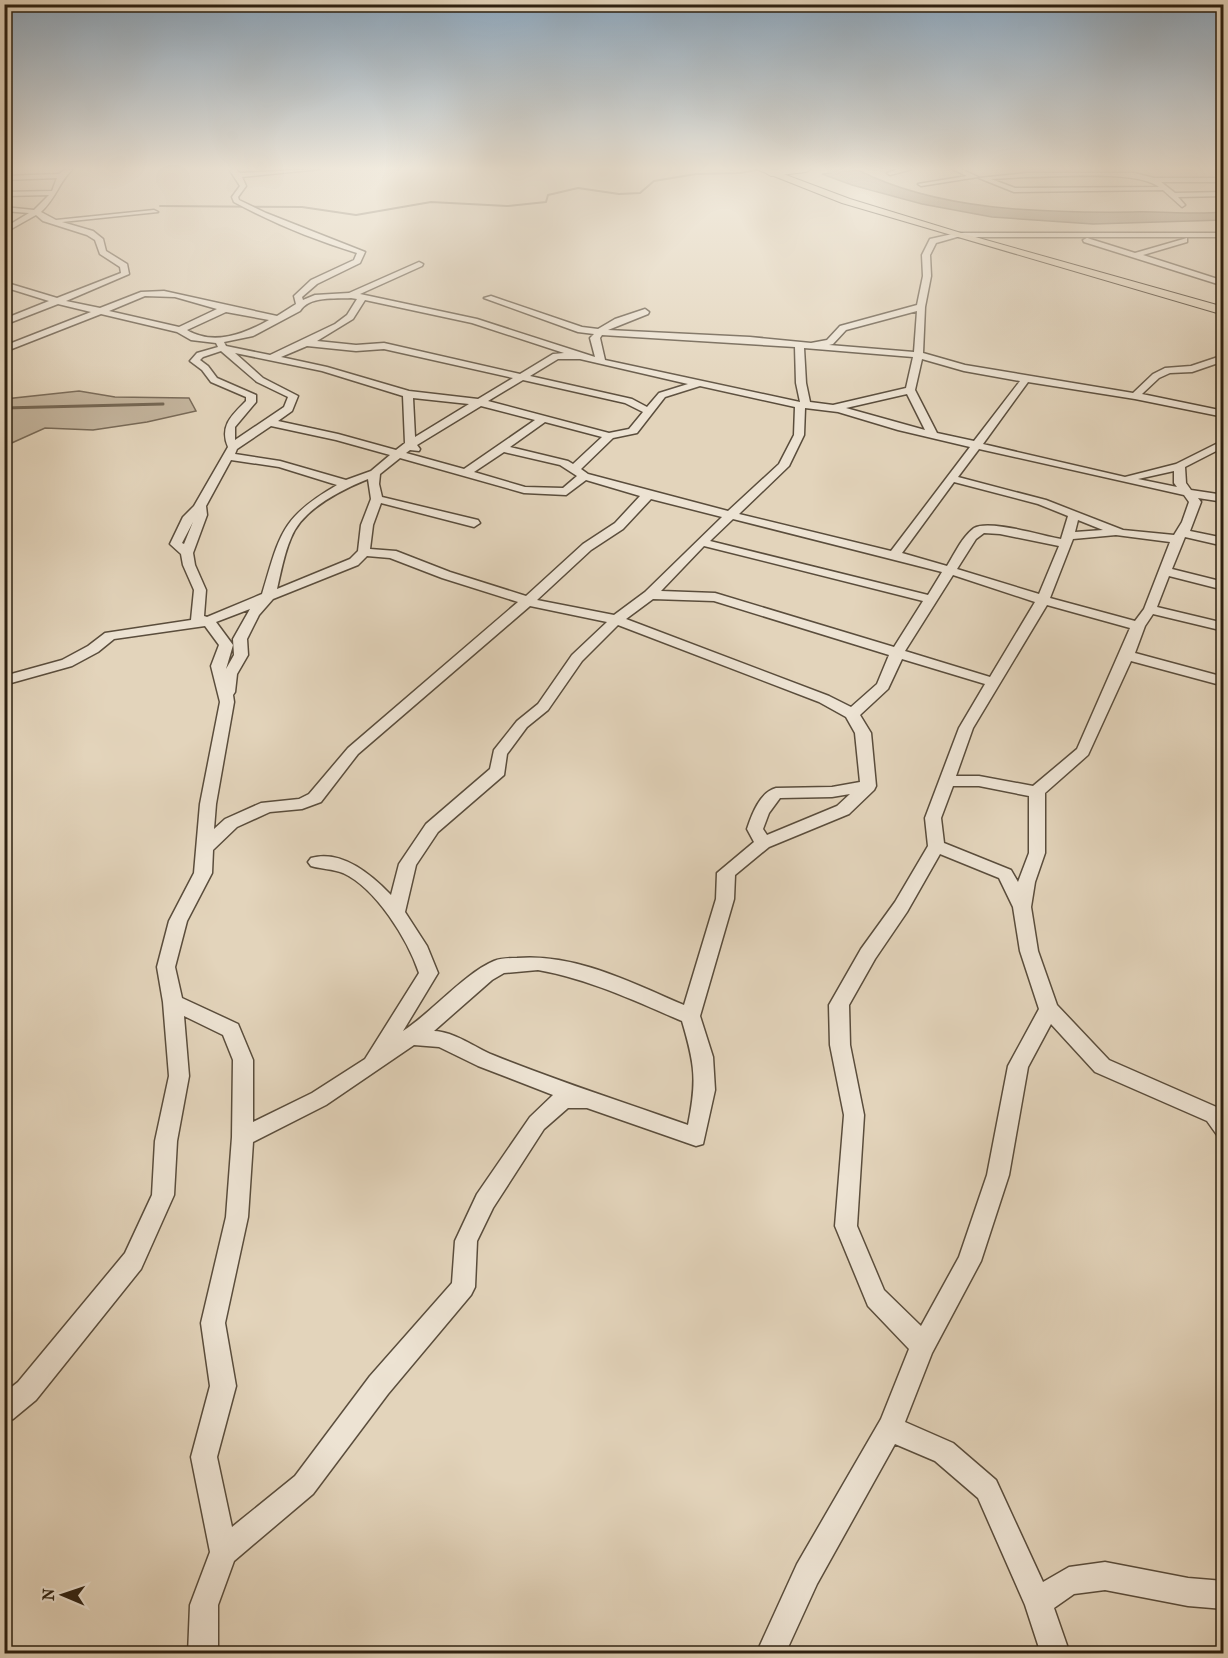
<svg xmlns="http://www.w3.org/2000/svg" width="1228" height="1658" font-family="'IM FELL French Canon',serif">
	<rect width="100%" height="100%" fill="#e3d4bb"/>
	<filter id="stains"><feTurbulence type="fractalNoise" baseFrequency=".00333" numOctaves="4"/><feColorMatrix values="0 0 0 0 .2 0 0 0 0 .09 0 0 0 0 .02 0 0 0 .5 -.17"/></filter>
	<radialGradient id="worn" r=".72"><stop offset=".6" stop-color="#630" stop-opacity="0"/><stop offset="1" stop-color="#630" stop-opacity=".3"/></radialGradient>
	<polygon fill="#c4b59e" stroke="#786a58" stroke-width="1.5" points="79,391 115,397 189,398 196,411 147,422 93,430 45,428 5,446 5,399"/>
	<path fill="#a59781" stroke="#756754" stroke-width="1.5" d="M858,170C938,211 1044,213 1132,212C1162,211 1193,215 1223,212V220L1093,224L992,217L922,204L852,185L822,174Z"/>
	<g fill="none" stroke-linecap="round" stroke-linejoin="round">
		<polyline stroke="#756754" stroke-width="2" points="160,206 302,207 356,215 431,202 507,206 546,202 548,195 578,188 619,194 640,193 654,181 696,174 740,173 756,170"/>
		<polyline stroke="#756754" stroke-width="3" points="4,408 163,404"/>
		<polygon fill="#a59781" fill-rule="evenodd" points="822,169 839,169 882,187 876,191 872,190"/>
		<defs>
			<g id="street">
				<path d="M66,169L72,170C59,182 57,197 41,212L56,220L154,210L158,212L62,222L93,231L103,239L106,251L127,264L129,274L66,301L100,308L141,292L164,291L277,316L296,304L294,296L311,280L354,260L357,253C314,240 273,223 234,202L232,197L240,186L229,169H236L239,173L320,169L242,177L246,186L238,197L239,200L266,213L365,252L360,263L317,284L302,297L303,300L315,295L349,293L419,262L423,264L422,266L360,294L477,319L595,357L590,338L594,334L578,332L484,298L491,296L582,327L598,329L615,319L645,309L649,312L648,314L608,330L750,337L811,343L827,340L840,326L917,305L923,276L922,255L930,239L957,233H1224V237H957L936,243L930,255L931,276L925,307L923,353L965,365L1133,393L1153,374L1165,368L1191,366L1224,355V361L1192,372L1170,373L1159,378L1142,394L1224,411V417L1135,399L1028,382L983,444L1125,477L1176,464L1224,440V447L1185,467L1186,483L1191,490L1224,495V502L1198,498L1201,502L1190,531L1224,538V546L1185,537L1172,569L1224,582V590L1169,576L1157,607L1224,623V631L1153,614L1145,626L1135,653L1224,677V686L1131,661L1088,755L1045,793V853L1035,882L1031,907L1038,951L1057,1005L1109,1060L1221,1109L1224,1112V1138L1217,1135L1207,1121L1095,1072L1051,1024L1028,1067L1009,1175L981,1261L932,1353L905,1422L953,1443L996,1480L1043,1582L1069,1567L1105,1562L1188,1578L1224,1581V1609L1188,1606L1105,1590L1074,1594L1054,1608L1070,1654H1041L1025,1605L978,1498L935,1461L895,1444L817,1584L785,1654H756L797,1564L881,1419L909,1349L868,1306L835,1226L844,1115L830,1045L829,1005L861,949L895,902L928,846L925,818L959,728L985,684L902,659L888,689L860,715L871,733L876,786L874,790L849,814L769,847L735,875L734,899L700,1016L713,1057L715,1090L703,1144L696,1146L587,1108H568L544,1129L493,1208L477,1241L475,1287L471,1295L388,1394L313,1494L234,1561L218,1605V1654H188L190,1605L210,1552L191,1457L210,1386L201,1323L226,1217L232,1137L233,1060L223,1035L184,1016L189,1076L177,1141L174,1195L141,1269L36,1400L13,1419L4,1422V1393L18,1382L125,1253L152,1195L155,1141L169,1076L163,1002L157,967L169,921L194,873L200,804L220,702L211,666L219,645L205,626L114,639L98,652L72,666L4,685V676L62,660L88,646L105,633L191,620L194,590L183,565L181,554L170,544L183,517L194,506L228,447C219,426 232,415 246,401V397L211,382L202,370L190,361L197,353L218,347L216,343L191,340L177,332L101,314L4,352V346L91,312L58,304L4,325V319L49,301L4,287V282L57,298L121,273L120,267L100,254L95,240L87,235L43,221L36,215L4,233V228L29,213L4,211V207L34,210L49,195L4,196V192L52,191L57,178L4,180V176L59,174ZM145,296L175,297L217,309L179,327L109,311ZM351,298L357,299L347,315L335,324L270,355L226,346L224,342L253,336L300,311C309,296 335,299 351,298ZM365,300L472,323L564,353L553,354L520,374L384,343L356,345L317,341L353,319ZM917,311L914,352L829,345L833,344L846,330ZM226,312L269,320C244,334 214,346 187,330ZM602,335L795,347L796,383L800,402L605,360L600,338ZM307,346L356,351L384,349L513,378L478,399L409,391L327,367L281,357ZM804,348L913,357L906,388L833,405L810,402L806,383ZM221,351L257,382L288,397L284,407L235,440V427L256,402V395L217,378L208,366L200,360L203,357ZM235,353L322,371L403,396L405,443L396,450L338,434L278,421L292,411L298,396L263,378ZM558,359H580L688,384L659,393L647,407L632,399L530,376ZM922,359L964,371L1020,381L974,441L937,433L915,390ZM523,380L625,403L643,412L629,429L609,433L488,401ZM700,386L795,407L794,435L779,464L728,511L588,474L581,469L613,438L637,433L665,397ZM907,394L925,430L846,408ZM413,398L469,404L415,437ZM481,406L535,420L464,469L406,453L410,450L419,451L420,449L417,445ZM805,408L838,412L898,430L970,447L891,551L739,514L789,466L804,435ZM545,422L602,437L573,464L568,461L510,447ZM271,426L336,440L390,455L371,471L346,480L280,461L235,454L237,449ZM979,449L1184,495L1189,502L1182,522L1174,535L1123,530L1046,500L958,477ZM504,452L560,465L577,476L563,488L525,487L474,472ZM400,458L524,493L566,495L586,480L640,496L615,523L583,544L526,596L450,572L396,551L370,549L373,525L381,503L474,527L480,523L478,520L382,497L379,484L380,474ZM231,460L279,467L337,485C280,518 280,535 262,594L207,617L204,616L206,590L195,565L193,553L207,515L206,506ZM1174,471V483L1177,487L1138,479ZM368,479L371,499L361,525L358,551L350,559L277,589C281,572 284,554 291,538C302,509 341,490 368,479ZM954,482L1038,504L1068,516L1061,539C1043,536 989,519 974,528C962,537 955,553 947,566L902,553ZM651,499L722,517L645,592L614,615L537,600L591,550L623,529ZM733,519L942,572L928,595L710,541ZM1078,520L1103,530L1075,532ZM193,522L184,544L182,543ZM984,533L1000,534L1059,546L1039,594L957,569L976,539ZM1116,535L1170,542L1144,609L1135,621L1050,598L1073,539ZM704,546L923,601L894,647L715,593L661,591ZM367,556L390,558L442,578L518,602L348,748L309,794L299,799L261,803L225,819L214,829L216,804L234,702L233,695L235,692L237,674L248,655L247,639L259,615L273,599L358,565ZM953,575L1035,602L990,677L905,651ZM653,599L714,601L889,655L877,684L851,707L829,696L626,619ZM1047,605L1130,628L1077,749L1033,786L979,776H956L973,728ZM530,606L607,622L572,655L538,704L517,721L494,750L490,769L426,824L399,864L391,895C372,875 342,849 311,858L308,862L311,866C321,869 333,869 343,873C376,888 408,940 419,973L365,1059L312,1093L253,1122V1060L238,1024L182,998L175,967L187,921L212,873L213,850L237,827L270,812L302,809L321,802L358,754ZM250,609L233,639L234,655L226,669L233,645L216,622ZM618,625L819,702L846,717L855,733L860,782L832,787L776,788C760,792 752,814 747,829L754,842L717,873L716,899L684,1005C632,983 575,953 517,958C509,958 501,958 494,961C465,973 432,1012 403,1031L438,973L427,946L405,912L416,865L438,832L504,775L507,754L527,727L548,710L582,661ZM953,786H979L1029,796V853L1018,882L1011,870L944,843L941,818ZM850,794L837,806L767,835L763,829L769,813L780,798L832,797ZM940,854L999,878L1013,907L1020,951L1039,1009L1008,1066L987,1175L959,1257L921,1326L884,1290L857,1226L864,1115L850,1045L849,1005L875,959L907,912ZM538,970C589,979 635,1001 682,1021C695,1065 697,1080 688,1125C623,1102 557,1081 493,1055C474,1047 455,1032 434,1031L492,980L504,973ZM414,1045L439,1047L478,1066L553,1095L530,1117L477,1194L455,1241L452,1283L370,1376L295,1476L232,1527L217,1457L236,1386L225,1323L248,1217L253,1142L326,1105Z"/>
				<polygon points="899,169 912,169 890,175 887,173"/>
				<polygon points="952,169 961,169 978,177 921,186 918,184 967,176"/>
				<path d="M1027,173H1134L1154,178H1224V182H1161L1175,193L1224,192V196L1178,197L1185,205L1182,207L1163,190L1014,192L979,178ZM1027,177C1057,177 1137,170 1159,187L1015,188L991,179Z"/>
				<polygon points="1087,238 1135,253 1187,238 1187,242 1143,255 1224,281 1224,286 1084,242 1083,240"/>
			</g>
			<polygon id="secondary" points="811,169 806,172 771,176 766,173 780,169"/>
			<polygon id="primary" points="756,169 770,169 850,199 961,233 1224,307 1224,315 842,203"/>
		</defs>
		<use href="#street" stroke="#5a4d3c" stroke-width="3"/>
		<use href="#secondary" stroke="#2d2011" stroke-width="2"/>
		<use href="#primary" stroke="#2d2011" stroke-width="2"/>
		<use href="#street" fill="#ede3d3" fill-rule="evenodd"/>
		<use href="#secondary" fill="#ede3d3" fill-rule="evenodd"/>
		<use href="#primary" fill="#e3d4bb" fill-rule="evenodd"/>
	</g>
	<linearGradient id="sky" x2="0" y2="1"><stop stop-color="#8da8bf"/><stop offset="0.42" stop-color="#f2ece0"/><stop offset="1" stop-color="#f2ece0" stop-opacity="0"/></linearGradient>
	<rect width="1228" height="401" fill="url(#sky)"/>
	<rect width="1228" height="1658" fill="none" stroke="#e3d4bb" stroke-width="24"/>
	<rect x="6" y="6" width="1216" height="1646" fill="none" stroke="#2d2011" stroke-width="3"/>
	<rect x="12" y="12" width="1204" height="1634" fill="none" stroke="#2d2011" stroke-width="1.5"/>
	<g transform="translate(63 1595) rotate(272)" stroke="#ede3d3" stroke-width="4.5" paint-order="stroke">
	<path d="M0-4.5L10 22L0 15L-10 22Z" fill="#2d2011"/>
	<text y="-9" font-size="16" font-weight="bold" text-anchor="middle" fill="#2d2011">N</text>
	</g>
	<rect width="100%" height="100%" filter="url(#stains)"/>
	<rect width="100%" height="100%" fill="url(#worn)"/>
</svg>
